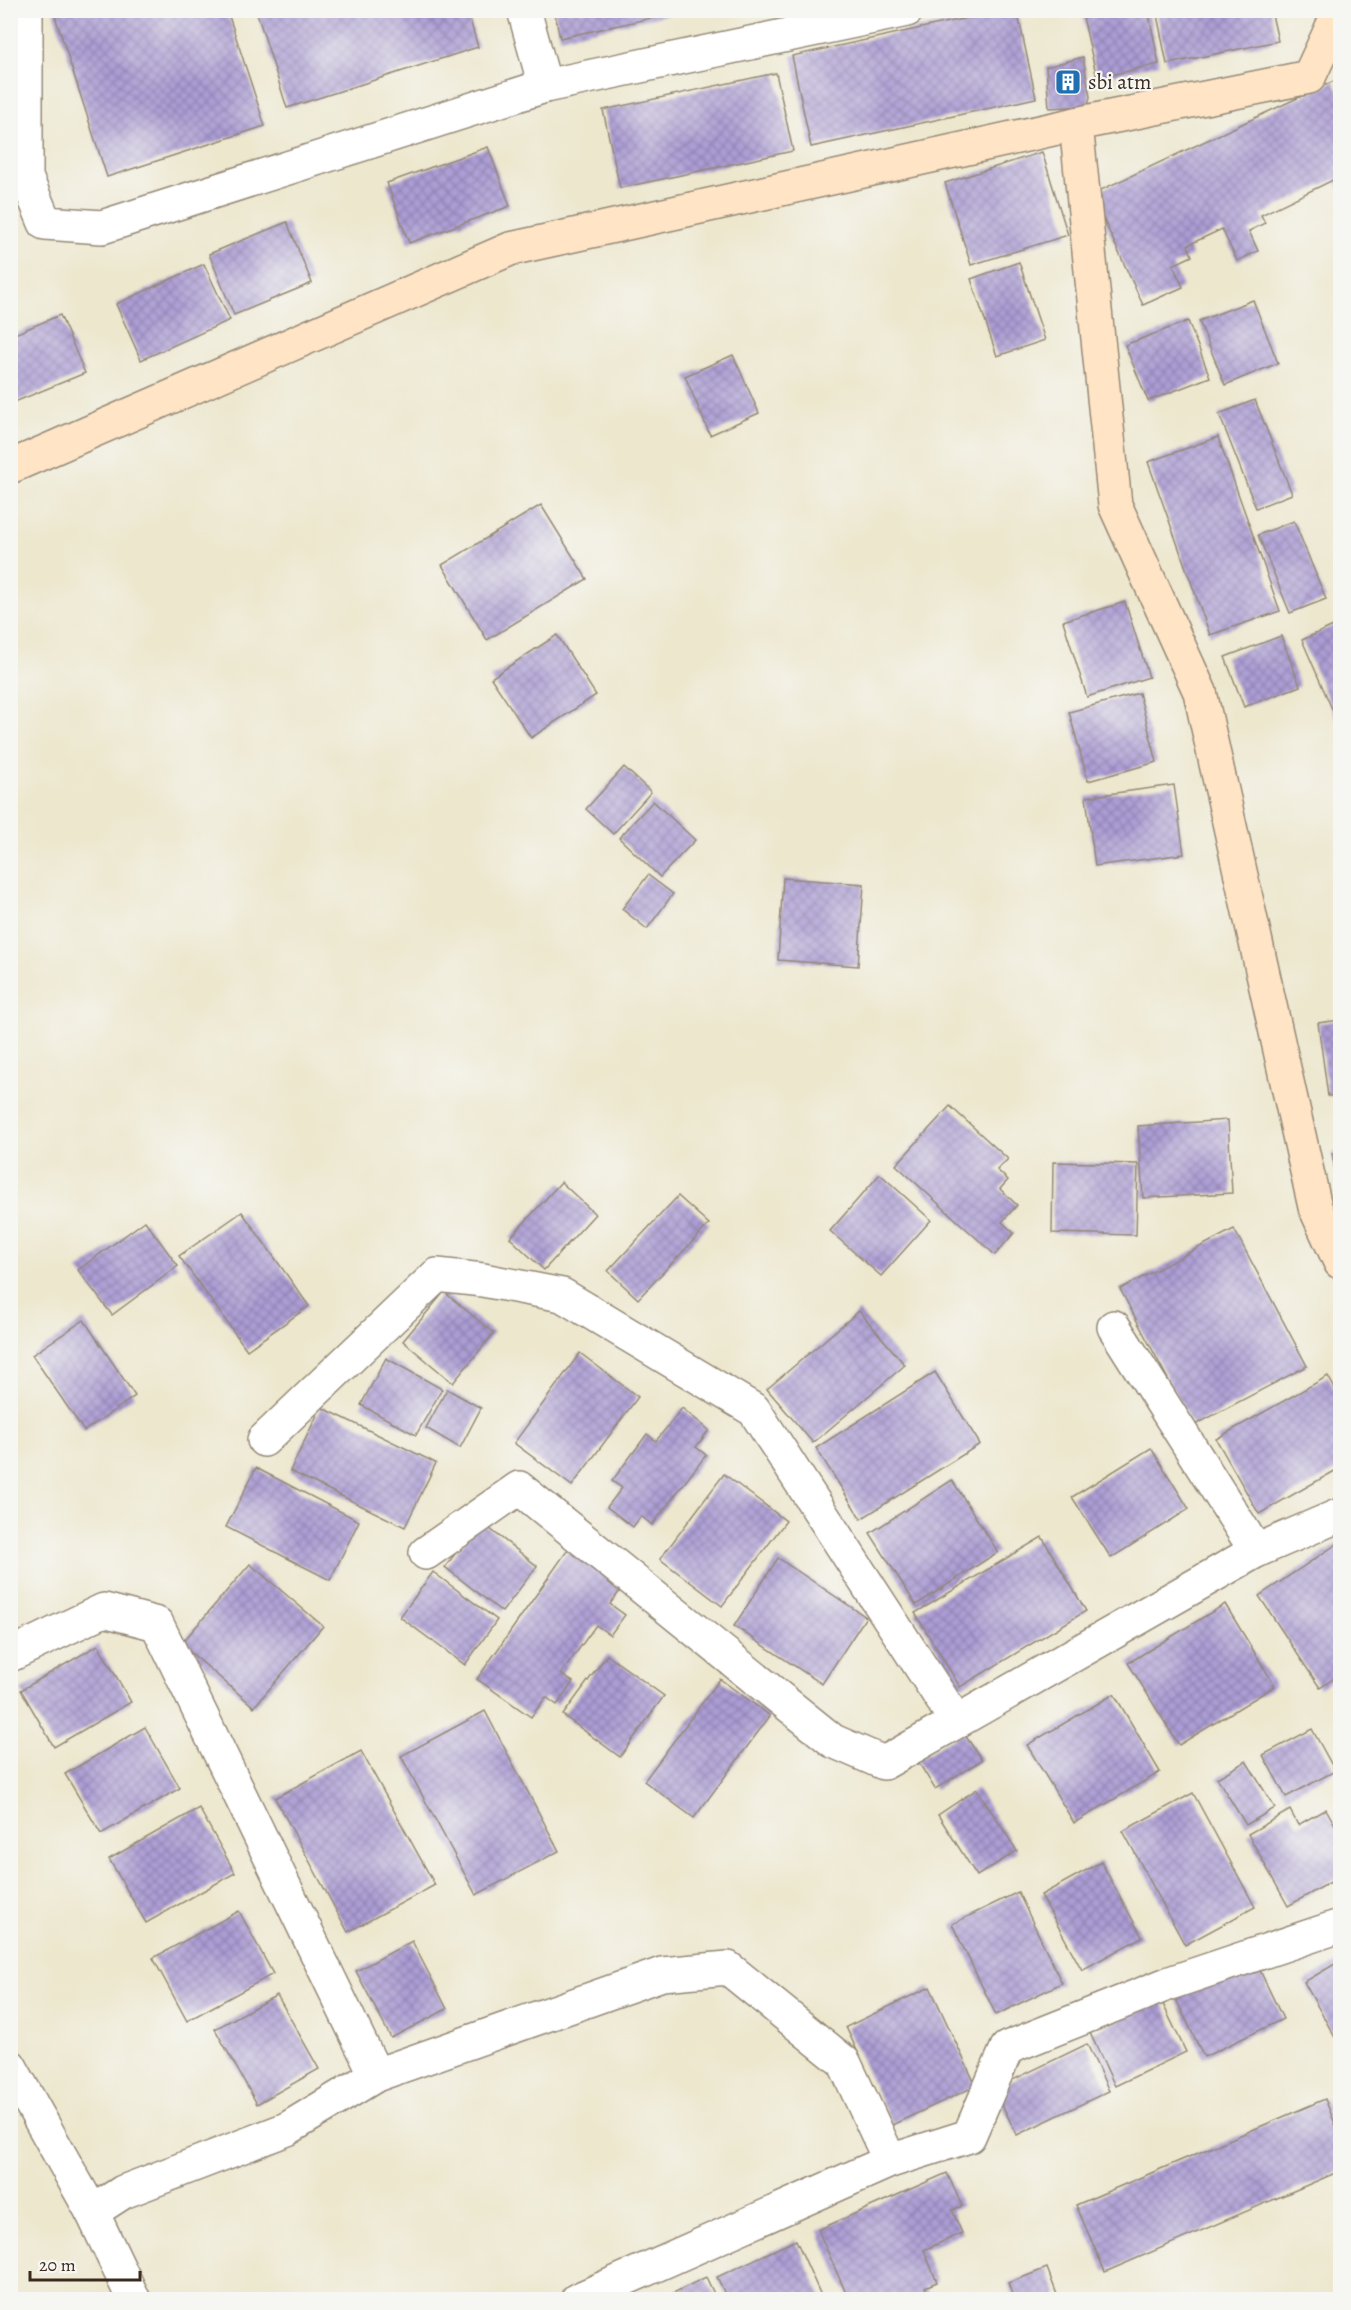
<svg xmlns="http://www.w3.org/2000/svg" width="1351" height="2310" font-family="Alegreya,serif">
	<defs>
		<pattern id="building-cross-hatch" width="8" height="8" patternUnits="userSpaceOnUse" patternTransform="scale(1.5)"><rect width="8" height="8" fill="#ac9dd5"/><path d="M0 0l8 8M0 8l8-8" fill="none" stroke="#8d80ac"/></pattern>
	</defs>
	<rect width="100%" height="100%" fill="#f6f6f2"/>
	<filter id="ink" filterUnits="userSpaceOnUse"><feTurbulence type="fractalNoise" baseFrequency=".0167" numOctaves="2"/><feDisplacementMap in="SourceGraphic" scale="12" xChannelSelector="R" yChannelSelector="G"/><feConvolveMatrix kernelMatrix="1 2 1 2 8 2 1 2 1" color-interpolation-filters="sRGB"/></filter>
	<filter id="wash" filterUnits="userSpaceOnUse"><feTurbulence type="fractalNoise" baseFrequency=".008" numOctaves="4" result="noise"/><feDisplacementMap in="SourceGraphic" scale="24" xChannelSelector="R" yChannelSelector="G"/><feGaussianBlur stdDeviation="1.35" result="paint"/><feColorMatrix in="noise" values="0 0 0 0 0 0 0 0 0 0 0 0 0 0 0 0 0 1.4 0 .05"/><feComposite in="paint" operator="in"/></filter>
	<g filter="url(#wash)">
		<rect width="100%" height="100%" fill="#ede7ce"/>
		<g id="blocks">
			<g fill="url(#building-cross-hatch)">
				<polygon points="53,10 227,10 265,126 107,177"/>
				<polygon points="256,10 467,10 478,47 287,108"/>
				<polygon points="554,10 683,10 683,11 560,38"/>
				<polygon points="1004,10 1017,10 1036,98 811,147 792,56"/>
				<polygon points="1115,10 1148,10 1159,64 1097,78 1083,17"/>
				<polygon points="1156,10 1271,10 1278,41 1167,64"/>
				<polygon points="1083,57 1090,97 1088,106 1049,108 1046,67"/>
				<polygon points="776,73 793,151 620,188 603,110"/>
				<polygon points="1334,81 1340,94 1340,191 1335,179 1261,215 1265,223 1249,231 1258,251 1237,261 1222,229 1188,245 1192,256 1173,265 1183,287 1143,305 1092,194"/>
				<polygon points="488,147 510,206 409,243 387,183"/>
				<polygon points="1042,152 1068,235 971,265 945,183"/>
				<polygon points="287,222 312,283 234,315 209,254"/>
				<polygon points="1019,262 1045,340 997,356 971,279"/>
				<polygon points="204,264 230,320 141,360 116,304"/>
				<polygon points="1253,300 1278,363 1225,385 1199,321"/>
				<polygon points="60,315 85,373 10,404 10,336"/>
				<polygon points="1188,321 1210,377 1148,401 1125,345"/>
				<polygon points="733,355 759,413 710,435 685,376"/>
				<polygon points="1255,400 1292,494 1256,508 1219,414"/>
				<polygon points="1218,437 1280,611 1210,635 1148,462"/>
				<polygon points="541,505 587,579 487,640 442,565"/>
				<polygon points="1294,521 1326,599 1290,613 1258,535"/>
				<polygon points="1125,602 1149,677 1087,697 1063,621"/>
				<polygon points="1340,623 1340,716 1336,718 1302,640"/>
				<polygon points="557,635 596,695 531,738 491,678"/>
				<polygon points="1281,636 1300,686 1244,707 1225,657"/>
				<polygon points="1139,693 1157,762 1088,781 1069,712"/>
				<polygon points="624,767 651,792 613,834 586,809"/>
				<polygon points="1174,785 1184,854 1095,866 1086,797"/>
				<polygon points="653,801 695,840 660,877 619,838"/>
				<polygon points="648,875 673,894 647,929 622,909"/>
				<polygon points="783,878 864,884 858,966 778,960"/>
				<polygon points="1340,1020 1340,1095 1328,1096 1318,1023"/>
				<polygon points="950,1106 1008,1159 997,1170 1008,1180 1000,1189 1017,1205 1002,1222 1014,1233 995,1255 896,1165"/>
				<polygon points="1228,1120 1232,1193 1143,1198 1138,1126"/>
				<polygon points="1340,1152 1340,1194 1339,1194 1332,1153"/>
				<polygon points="1053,1162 1138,1164 1136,1235 1052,1233"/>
				<polygon points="880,1174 931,1220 881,1276 830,1231"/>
				<polygon points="561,1182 595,1214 544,1270 510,1238"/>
				<polygon points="678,1196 709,1224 638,1299 608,1271"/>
				<polygon points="242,1212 309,1306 247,1350 179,1256"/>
				<polygon points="145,1221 178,1266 112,1315 78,1270"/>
				<polygon points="1234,1229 1307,1366 1193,1426 1120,1289"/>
				<polygon points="444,1292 494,1333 453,1383 403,1341"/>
				<polygon points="859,1311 905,1365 813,1443 767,1389"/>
				<polygon points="84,1320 135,1396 84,1431 32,1355"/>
				<polygon points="580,1353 638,1397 572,1486 514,1443"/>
				<polygon points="386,1358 442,1389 416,1435 361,1405"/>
				<polygon points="935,1372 980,1444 861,1519 816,1448"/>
				<polygon points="1328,1376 1340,1398 1340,1468 1259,1514 1216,1439"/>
				<polygon points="447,1389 481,1408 460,1448 426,1428"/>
				<polygon points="321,1407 436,1463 405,1527 290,1471"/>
				<polygon points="682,1408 709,1430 696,1447 706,1455 652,1525 641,1516 633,1527 607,1507 622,1488 612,1481 647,1434 656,1441"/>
				<polygon points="1151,1448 1189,1509 1111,1558 1072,1497"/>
				<polygon points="256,1468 359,1521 330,1580 226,1527"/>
				<polygon points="724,1474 786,1521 722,1606 660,1559"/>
				<polygon points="952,1480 998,1552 916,1605 870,1533"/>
				<polygon points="480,1521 537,1566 502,1612 445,1567"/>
				<polygon points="1042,1537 1086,1611 960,1687 915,1613"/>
				<polygon points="1340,1542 1340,1674 1320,1688 1259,1596"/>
				<polygon points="569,1548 623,1587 610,1604 625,1615 610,1635 596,1625 561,1674 573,1682 557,1705 546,1697 531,1717 477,1679"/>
				<polygon points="778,1558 866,1617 822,1684 734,1626"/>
				<polygon points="250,1564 323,1626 254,1707 181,1644"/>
				<polygon points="433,1572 497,1620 465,1665 400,1617"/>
				<polygon points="1225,1604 1275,1686 1179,1745 1128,1663"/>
				<polygon points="98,1645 131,1702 54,1747 21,1690"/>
				<polygon points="607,1655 664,1696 620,1757 563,1715"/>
				<polygon points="720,1679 770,1716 694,1818 644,1781"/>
				<polygon points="1114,1694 1160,1772 1074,1823 1027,1745"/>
				<polygon points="485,1711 559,1851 476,1895 401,1756"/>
				<polygon points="145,1727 180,1788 101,1834 65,1774"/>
				<polygon points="1312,1729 1335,1771 1286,1797 1263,1755"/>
				<polygon points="963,1732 982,1760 935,1789 917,1760"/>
				<polygon points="361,1751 435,1885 348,1932 275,1798"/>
				<polygon points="1246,1761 1275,1808 1246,1825 1217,1778"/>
				<polygon points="977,1789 1017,1851 977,1876 938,1815"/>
				<polygon points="1193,1793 1255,1907 1185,1945 1123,1831"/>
				<polygon points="199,1808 235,1873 146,1923 109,1859"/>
				<polygon points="1326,1809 1340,1834 1340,1877 1288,1906 1248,1834 1290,1810 1298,1825"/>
				<polygon points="1101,1862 1142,1937 1082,1970 1041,1895"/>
				<polygon points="1018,1892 1062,1983 996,2015 952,1924"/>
				<polygon points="239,1911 273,1974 187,2021 153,1958"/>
				<polygon points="412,1941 447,2009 391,2038 356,1971"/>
				<polygon points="1255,1960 1283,2019 1204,2057 1176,1999"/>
				<polygon points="1340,1961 1340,2039 1337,2041 1304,1982"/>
				<polygon points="930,1987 976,2086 892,2125 846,2027"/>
				<polygon points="277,1995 319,2069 257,2104 215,2029"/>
				<polygon points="1161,2000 1186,2052 1115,2086 1090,2033"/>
				<polygon points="1087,2044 1109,2091 1017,2135 994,2089"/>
				<polygon points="1325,2099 1340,2136 1340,2171 1105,2272 1076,2205"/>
				<polygon points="947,2173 962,2206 952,2210 962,2233 924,2250 937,2282 925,2287 930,2298 849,2300 818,2230"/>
				<polygon points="796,2240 823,2300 728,2300 717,2277"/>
				<polygon points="1047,2268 1059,2300 1014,2300 1008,2283"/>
				<polygon points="706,2277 717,2300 659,2300"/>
			</g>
		</g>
	</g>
	<g filter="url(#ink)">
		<use href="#blocks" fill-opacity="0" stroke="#948876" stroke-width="1.5"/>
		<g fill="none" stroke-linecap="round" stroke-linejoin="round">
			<defs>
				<g id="street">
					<polyline points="26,10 26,177 45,223 102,227 545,86 907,10"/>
					<polyline points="524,10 545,86"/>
					<polyline points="1114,1327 1256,1551"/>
					<polyline points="264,1440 437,1275 483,1280 562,1295 754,1410 956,1721"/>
					<polyline points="426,1553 519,1488 833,1741 884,1763 1256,1551 1340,1515"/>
					<polyline points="10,1655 104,1610 157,1624 376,2075"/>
					<polyline points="10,2066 92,2212 134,2300"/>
					<polyline points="92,2212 123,2192 287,2129 376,2075 662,1974 728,1968 844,2062 890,2161"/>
					<polyline points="577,2300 890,2161 969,2136 1007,2048 1170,1983 1340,1926"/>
				</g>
				<g id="secondary">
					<polyline points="1076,124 1309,77 1340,10"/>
					<polyline points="10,467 510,249 1076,124 1115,505 1200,692 1315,1207 1340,1262"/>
				</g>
			</defs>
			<use href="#street" stroke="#948876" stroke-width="36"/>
			<use href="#secondary" stroke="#948876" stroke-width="36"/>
			<use href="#street" stroke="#fff" stroke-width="33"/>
			<use href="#secondary" stroke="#ffe4c6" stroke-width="33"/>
		</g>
	</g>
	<defs>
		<symbol id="building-square" viewBox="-11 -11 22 22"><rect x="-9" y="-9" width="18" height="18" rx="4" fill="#1f6fb2" stroke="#f6f6f2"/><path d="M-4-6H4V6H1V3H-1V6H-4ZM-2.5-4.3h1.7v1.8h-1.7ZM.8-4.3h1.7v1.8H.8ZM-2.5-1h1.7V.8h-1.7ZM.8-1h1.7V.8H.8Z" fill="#fff"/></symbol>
	</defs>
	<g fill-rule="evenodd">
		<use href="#building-square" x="1053" y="67" width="30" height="30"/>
	</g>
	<g text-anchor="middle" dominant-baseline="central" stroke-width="4.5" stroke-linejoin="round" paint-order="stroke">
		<g font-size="21" fill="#3b2a1e" stroke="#f6f6f2" text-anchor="start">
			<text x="1088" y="82">sbi atm</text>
		</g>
	</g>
	<rect width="1351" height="2310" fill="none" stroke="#f6f6f2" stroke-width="36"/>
	<path d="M30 2271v9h110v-9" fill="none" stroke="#3b2a1e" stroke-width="3"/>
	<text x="39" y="2271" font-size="18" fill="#3b2a1e" stroke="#f6f6f2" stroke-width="4.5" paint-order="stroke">20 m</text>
</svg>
